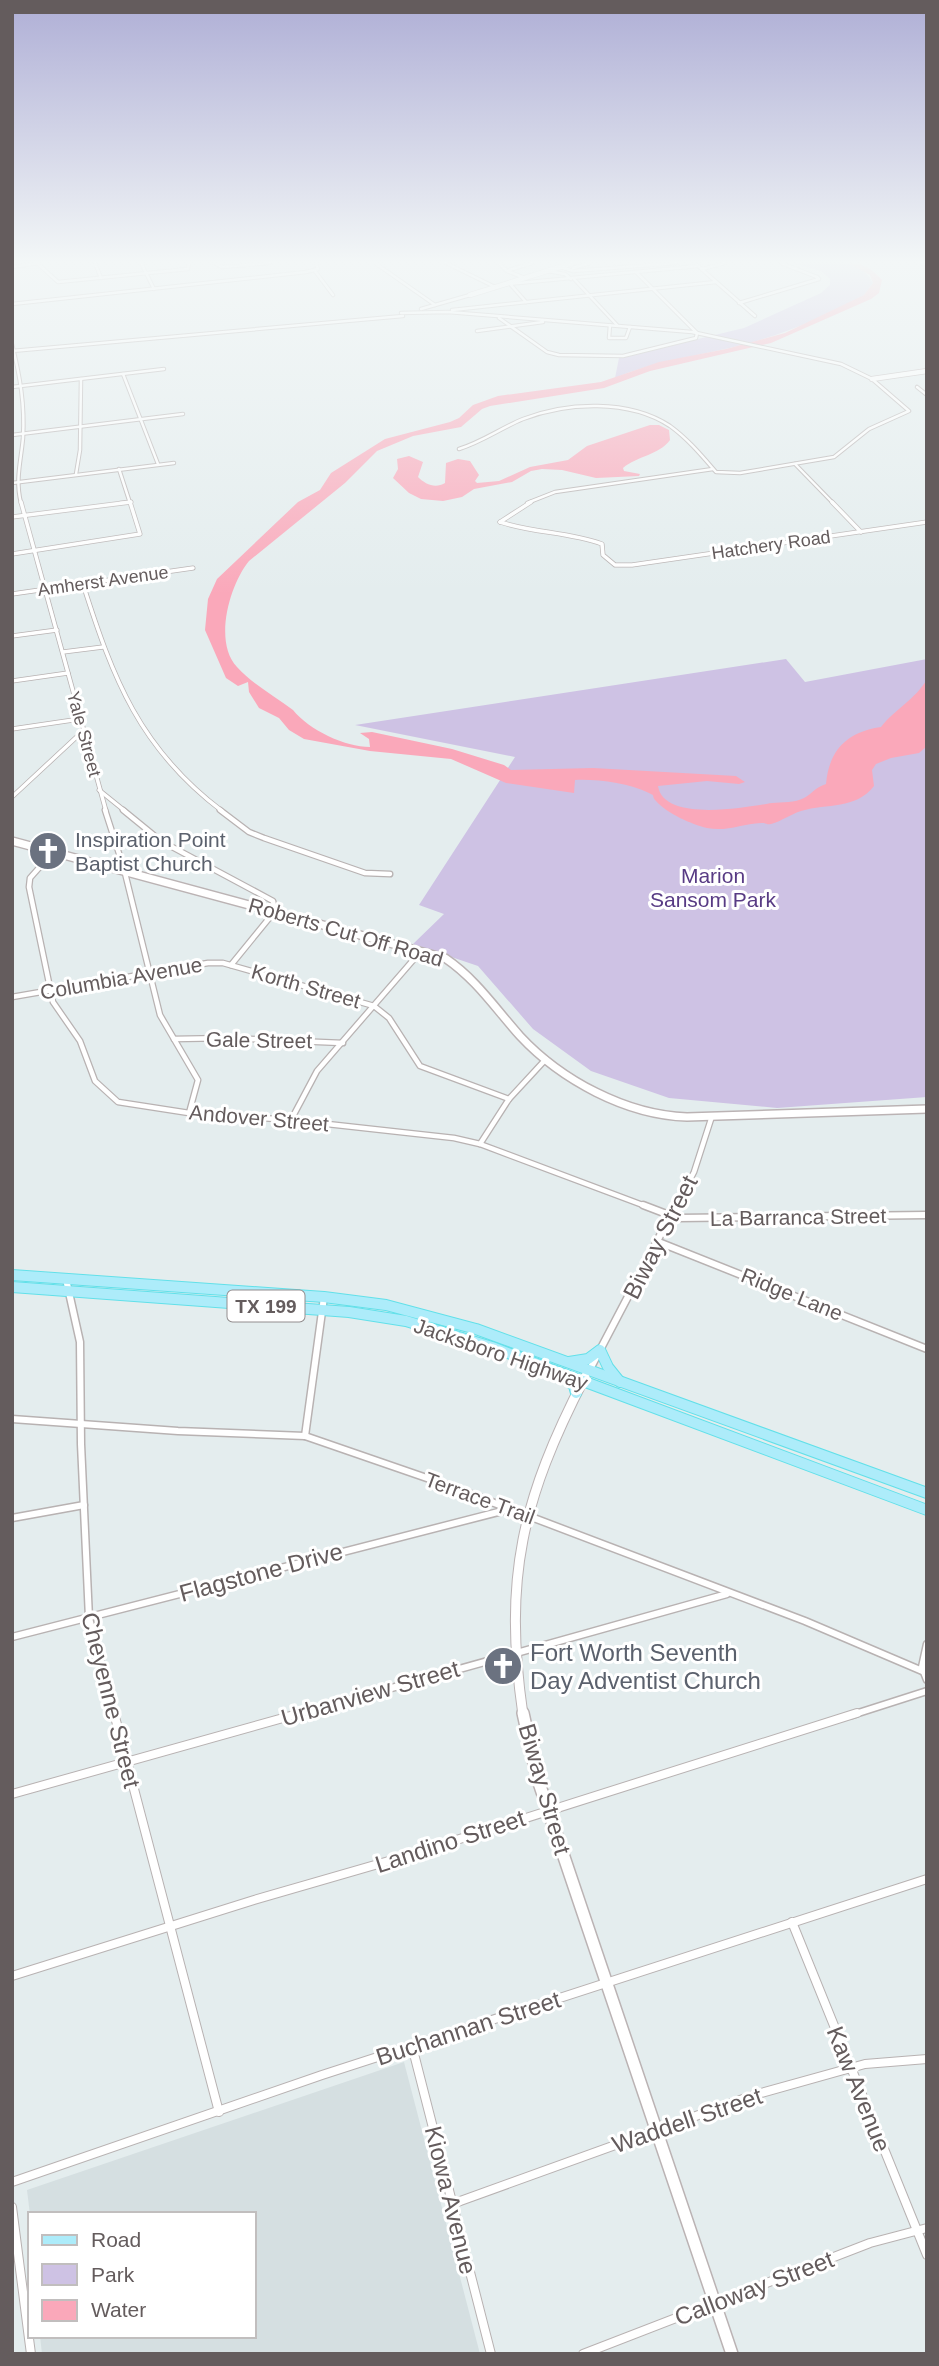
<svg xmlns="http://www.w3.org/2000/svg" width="939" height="2366" font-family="Helvetica,sans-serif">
	<rect width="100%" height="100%" fill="#e4edee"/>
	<polygon fill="#d5dfe1" points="404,2062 480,2354 42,2354 40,2336 254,2336 254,2214 30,2215 27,2190"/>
	<g fill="#cec2e4">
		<path d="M792,263C818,263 860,255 873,283L864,295L855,300C820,319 784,334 745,344C701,356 657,360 615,378L619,358L744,328L821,293L830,285V279L821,271Z"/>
		<polygon points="786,659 805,682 927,659 927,1097 777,1108 669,1098 591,1071 533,1029 478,966 413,944 444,914 419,905 515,757 355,725"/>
	</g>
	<g fill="#faa8ba">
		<path d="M848,263C864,263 872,269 882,280L879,293L871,299L771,343L650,371L604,388L490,406L482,409L461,427L413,436L377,451L345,483L249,561C230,584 213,642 237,667C252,684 275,696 293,710C309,730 345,747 370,747L369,739L360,733L372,732L452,749L504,765L511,770L593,768L736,776L745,782L739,784L707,781L658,786C664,823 747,807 772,803C782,802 795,803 804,798C813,793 813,789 826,784C829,750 847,732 881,727C895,709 916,699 927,679V746L919,753L891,758L876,764L872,770L874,786C855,810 828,803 801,811C791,814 782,821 771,824C765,825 768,823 761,823C742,824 726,832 707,828C691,824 668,814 656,801C650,794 657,797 649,793C628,783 598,779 575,780L574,793L506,783L451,759L370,751L304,739L289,730L279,718L259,708L249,692L248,682L238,686L226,678L205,630L208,599L217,579L298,502L320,490L331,473L385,439L450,422L459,418L473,405L498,396L601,382L659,362L726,349L785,333L864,295L873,283L870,275Z"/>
		<path d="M650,425H659L669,430L670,440C659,455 637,456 623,468L624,471L640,474L639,476L596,478L562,470L542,469L531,471L512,482L474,489L462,497L443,501L421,499L409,493L393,478L398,469L397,459L409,456L423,462L418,477C425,484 435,489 445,483L446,463L458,459L470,461L479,475L475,481L477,483L499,481L530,467L568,460L587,446Z"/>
	</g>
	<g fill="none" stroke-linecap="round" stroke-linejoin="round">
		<defs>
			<g id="street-far4">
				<polyline points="37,263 58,282 188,269 189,263"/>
				<polyline points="95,263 101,278"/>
				<polyline points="141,263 154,289"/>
				<polyline points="214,263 222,267 270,263"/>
				<polyline points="375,263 435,305"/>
				<polyline points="446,263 495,287"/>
				<polyline points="499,263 507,271 525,278"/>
				<polyline points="781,263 817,277"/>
				<polyline points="697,265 755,316"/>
				<polyline points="12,267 38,263"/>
				<polyline points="561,267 573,271 676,263"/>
				<polyline points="573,268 590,263"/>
				<polyline points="702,269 725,263"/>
				<polyline points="509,270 532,263"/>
				<polyline points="315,271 333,295"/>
				<polyline points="548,271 565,274 571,279"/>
				<polyline points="574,279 617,325"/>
				<polyline points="507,284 698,266"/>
				<polyline points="511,285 526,302"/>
				<polyline points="739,303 819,279 817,277"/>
				<polyline points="12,304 306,272 318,269 316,263"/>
				<polyline points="421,309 470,295"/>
				<polyline points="452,310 716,282"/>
				<path d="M401,313L448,312L692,332L841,364L872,379L909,411L869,429L834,457L740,473L716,472C702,456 688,439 670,426C629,399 567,402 523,419C501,428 482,442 459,449"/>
				<polyline points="499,318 547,352 559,355 623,356 696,338 697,333 636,272"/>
				<polyline points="610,325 609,338 626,338 630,327"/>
				<polyline points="477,331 543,322"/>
				<path d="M12,344C20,376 25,405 23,438C21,461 15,480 21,503"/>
				<polyline points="12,351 403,316"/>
				<polyline points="123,374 158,464"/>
				<polyline points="12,387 164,369"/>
				<polyline points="917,387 927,395"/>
				<polyline points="12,435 183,414"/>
				<polyline points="795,464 833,503"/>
				<polyline points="119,469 130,503"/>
				<polyline points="76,474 80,450 81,379"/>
				<polyline points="12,483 174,463"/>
				<polyline points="120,503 131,502"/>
				<polyline points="527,503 555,492 713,469"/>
			</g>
			<g id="street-far3">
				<polyline points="21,502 106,811"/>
				<polyline points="832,502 861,532"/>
				<polyline points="12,517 131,502"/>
				<path d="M500,522C533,533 569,532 602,544L603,555L615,565H632L927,522"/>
				<polyline points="500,522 531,502"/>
				<polyline points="12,554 140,534 130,502"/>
				<path d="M83,584C113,679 140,749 222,811"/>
				<polyline points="12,594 193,568"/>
				<polyline points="12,636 57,630"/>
				<polyline points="63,652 103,647"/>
				<polyline points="12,681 68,673"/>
				<polyline points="12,729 80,719"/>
				<polyline points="99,790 125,811"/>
				<polyline points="12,797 83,731"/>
			</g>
			<g id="street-far2">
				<polyline points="105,810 124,869 160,1015 198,1080 189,1113"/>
				<polyline points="123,810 161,841 273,901 275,911 231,965"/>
				<polyline points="220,810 249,832 264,838 365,873 390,874"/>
				<polyline points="54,851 30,878 29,887 53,1002 80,1041 95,1081 118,1102 189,1113 291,1120 454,1138 480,1144 648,1207"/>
				<polyline points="12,997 208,963 223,963 374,1006 389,1018 420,1066 509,1099"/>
				<polyline points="174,1039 228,1038 343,1043"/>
				<polyline points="291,1120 317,1071 421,951"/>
				<polyline points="480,1144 509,1099 546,1059"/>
				<polyline points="676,1207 694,1172 712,1116"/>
			</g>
			<g id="street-far1">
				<polyline points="643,1205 677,1218 927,1215"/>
				<polyline points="656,1241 927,1349"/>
				<polyline points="66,1279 80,1342 81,1444 89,1618 114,1715"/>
				<polyline points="589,1371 676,1205"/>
				<polyline points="12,1419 178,1431 305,1436 447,1485 805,1621 927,1673"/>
				<polyline points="305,1436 324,1297"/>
				<polyline points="12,1518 84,1505"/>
				<polyline points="12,1637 510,1509"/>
				<polyline points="927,1644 922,1667 927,1680"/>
				<polyline points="295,1715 727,1594"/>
				<polyline points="852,1715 927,1691"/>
			</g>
			<g id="street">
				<polyline points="114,1713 219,2112"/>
				<polyline points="12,1794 301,1713"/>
				<polyline points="792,1922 927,2255"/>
				<polyline points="12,1976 254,1900 406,1856 857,1713"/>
				<polyline points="412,2046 491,2354"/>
				<polyline points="12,2182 322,2075 927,1879"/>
				<polyline points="452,2204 754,2095 865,2064 927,2059"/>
				<polyline points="12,2207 31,2354"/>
				<polyline points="583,2354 870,2243 927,2228"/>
			</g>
			<g id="secondary-far3">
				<polyline points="923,263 927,264"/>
				<polyline points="470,295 573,263"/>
				<polyline points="872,379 927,371"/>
			</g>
			<path id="secondary-far2" d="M12,841L445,958C476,979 495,1008 520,1036C561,1080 626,1115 687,1117L927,1109"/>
			<path id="secondary-far1" d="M523,1715C503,1578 522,1499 585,1377"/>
			<polyline id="secondary" points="523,1713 537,1777 732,2354"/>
			<g id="primary">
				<polyline points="12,1275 324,1297 386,1305 476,1329 927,1493"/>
				<polyline points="12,1287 349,1312 406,1321 492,1347 927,1510"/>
				<polyline points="569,1362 588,1359 600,1350 608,1367 620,1382"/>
				<polyline points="562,1376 574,1386 576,1393"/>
			</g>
		</defs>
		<use href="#street-far4" stroke="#b8b2b2" stroke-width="4.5"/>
		<use href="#street-far3" stroke="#b8b2b2" stroke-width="5"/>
		<use href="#street-far2" stroke="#b8b2b2" stroke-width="7"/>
		<use href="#street-far1" stroke="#b8b2b2" stroke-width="9"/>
		<use href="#street" stroke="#b8b2b2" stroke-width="10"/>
		<use href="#secondary-far3" stroke="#bbb3b4" stroke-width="6"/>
		<use href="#secondary-far2" stroke="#bbb3b4" stroke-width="10"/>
		<use href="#secondary-far1" stroke="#bbb3b4" stroke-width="11"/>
		<use href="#secondary" stroke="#bbb3b4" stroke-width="14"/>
		<use href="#primary" stroke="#62e0e9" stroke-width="12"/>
		<use href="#street-far4" stroke="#fff" stroke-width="2.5"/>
		<use href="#street-far3" stroke="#fff" stroke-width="3.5"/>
		<use href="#street-far2" stroke="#fff" stroke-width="4.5"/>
		<use href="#street-far1" stroke="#fff" stroke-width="6"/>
		<use href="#street" stroke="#fff" stroke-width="8"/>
		<use href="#secondary-far3" stroke="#fff" stroke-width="4.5"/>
		<use href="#secondary-far2" stroke="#fff" stroke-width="7"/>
		<use href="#secondary-far1" stroke="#fff" stroke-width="9"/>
		<use href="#secondary" stroke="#fff" stroke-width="11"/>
		<use href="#primary" stroke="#adecfa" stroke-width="10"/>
	</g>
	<linearGradient id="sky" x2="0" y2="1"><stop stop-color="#afafd6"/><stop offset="0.44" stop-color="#f3f7f7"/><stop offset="1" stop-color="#f3f7f7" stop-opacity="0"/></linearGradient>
	<rect width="939" height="594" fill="url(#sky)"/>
	<defs>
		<symbol id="church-disc" viewBox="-11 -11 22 22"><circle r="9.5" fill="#6b7280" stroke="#fff"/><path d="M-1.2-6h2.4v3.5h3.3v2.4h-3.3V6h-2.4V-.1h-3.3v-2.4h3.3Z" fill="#fff"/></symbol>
	</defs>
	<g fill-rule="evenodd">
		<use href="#church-disc" x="26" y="829" width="44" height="44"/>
		<use href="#church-disc" x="481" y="1644" width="44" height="44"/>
	</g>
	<g text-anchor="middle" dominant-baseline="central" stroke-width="6" stroke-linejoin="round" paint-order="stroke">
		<g font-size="18" fill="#645c5d" stroke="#fff">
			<text transform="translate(771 545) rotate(-8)">Hatchery Road</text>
			<text transform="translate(103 581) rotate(-8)">Amherst Avenue</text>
			<text transform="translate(84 734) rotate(75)">Yale Street</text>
		</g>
		<rect fill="#fff" stroke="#928d8e" stroke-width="2" x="227.5" y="1290.5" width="77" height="31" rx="5"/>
		<g font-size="19" font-weight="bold" fill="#645c5d">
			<text x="266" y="1306">TX 199</text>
		</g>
		<g font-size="21" fill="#5b616d" stroke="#fff" text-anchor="start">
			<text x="75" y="839">Inspiration Point<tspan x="75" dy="24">Baptist Church</tspan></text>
		</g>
		<g font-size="21" fill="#583b84" stroke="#fff">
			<text x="713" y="875">Marion<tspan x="713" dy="24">Sansom Park</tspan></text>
		</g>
		<g font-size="21" fill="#645c5d" stroke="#fff">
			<text transform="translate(346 932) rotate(16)">Roberts Cut Off Road</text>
			<text transform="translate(121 978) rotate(-10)">Columbia Avenue</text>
			<text transform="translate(306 986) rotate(16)">Korth Street</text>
			<text transform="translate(259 1040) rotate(1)">Gale Street</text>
			<text transform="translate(259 1118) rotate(5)">Andover Street</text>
			<text transform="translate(798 1217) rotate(-1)">La Barranca Street</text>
			<text transform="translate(792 1294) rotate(22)">Ridge Lane</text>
			<text transform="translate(501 1354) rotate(19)">Jacksboro Highway</text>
			<text transform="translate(480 1498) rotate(20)">Terrace Trail</text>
		</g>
		<g font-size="24" fill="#645c5d" stroke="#fff">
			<text transform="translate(660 1237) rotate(-63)">Biway Street</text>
			<text transform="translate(261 1572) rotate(-15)">Flagstone Drive</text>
			<text transform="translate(370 1693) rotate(-16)">Urbanview Street</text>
			<text transform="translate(111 1700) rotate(76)">Cheyenne Street</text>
			<text transform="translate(545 1789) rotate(74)">Biway Street</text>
			<text transform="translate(450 1841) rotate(-18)">Landino Street</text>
			<text transform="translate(468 2028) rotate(-18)">Buchannan Street</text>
			<text transform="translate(859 2089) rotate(68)">Kaw Avenue</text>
			<text transform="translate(687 2120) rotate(-19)">Waddell Street</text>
			<text transform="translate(451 2200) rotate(76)">Kiowa Avenue</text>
			<text transform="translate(754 2288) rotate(-21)">Calloway Street</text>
		</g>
		<g font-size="24" fill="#5b616d" stroke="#fff" text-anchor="start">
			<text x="530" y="1652">Fort Worth Seventh<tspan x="530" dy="28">Day Adventist Church</tspan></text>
		</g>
	</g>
	<rect width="939" height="2366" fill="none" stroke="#645c5d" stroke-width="28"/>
	<rect x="28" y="2212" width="228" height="126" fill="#ffffff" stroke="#c1bebe" stroke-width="2"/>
	<rect x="42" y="2235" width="35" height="10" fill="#adecfa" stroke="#c1bebe" stroke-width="2"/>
	<text x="91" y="2247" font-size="21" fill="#645c5d">Road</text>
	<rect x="42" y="2264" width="35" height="21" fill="#cec2e4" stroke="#c1bebe" stroke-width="2"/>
	<text x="91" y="2282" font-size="21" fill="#645c5d">Park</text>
	<rect x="42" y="2300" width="35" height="21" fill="#faa8ba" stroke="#c1bebe" stroke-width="2"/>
	<text x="91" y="2317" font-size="21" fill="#645c5d">Water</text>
</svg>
